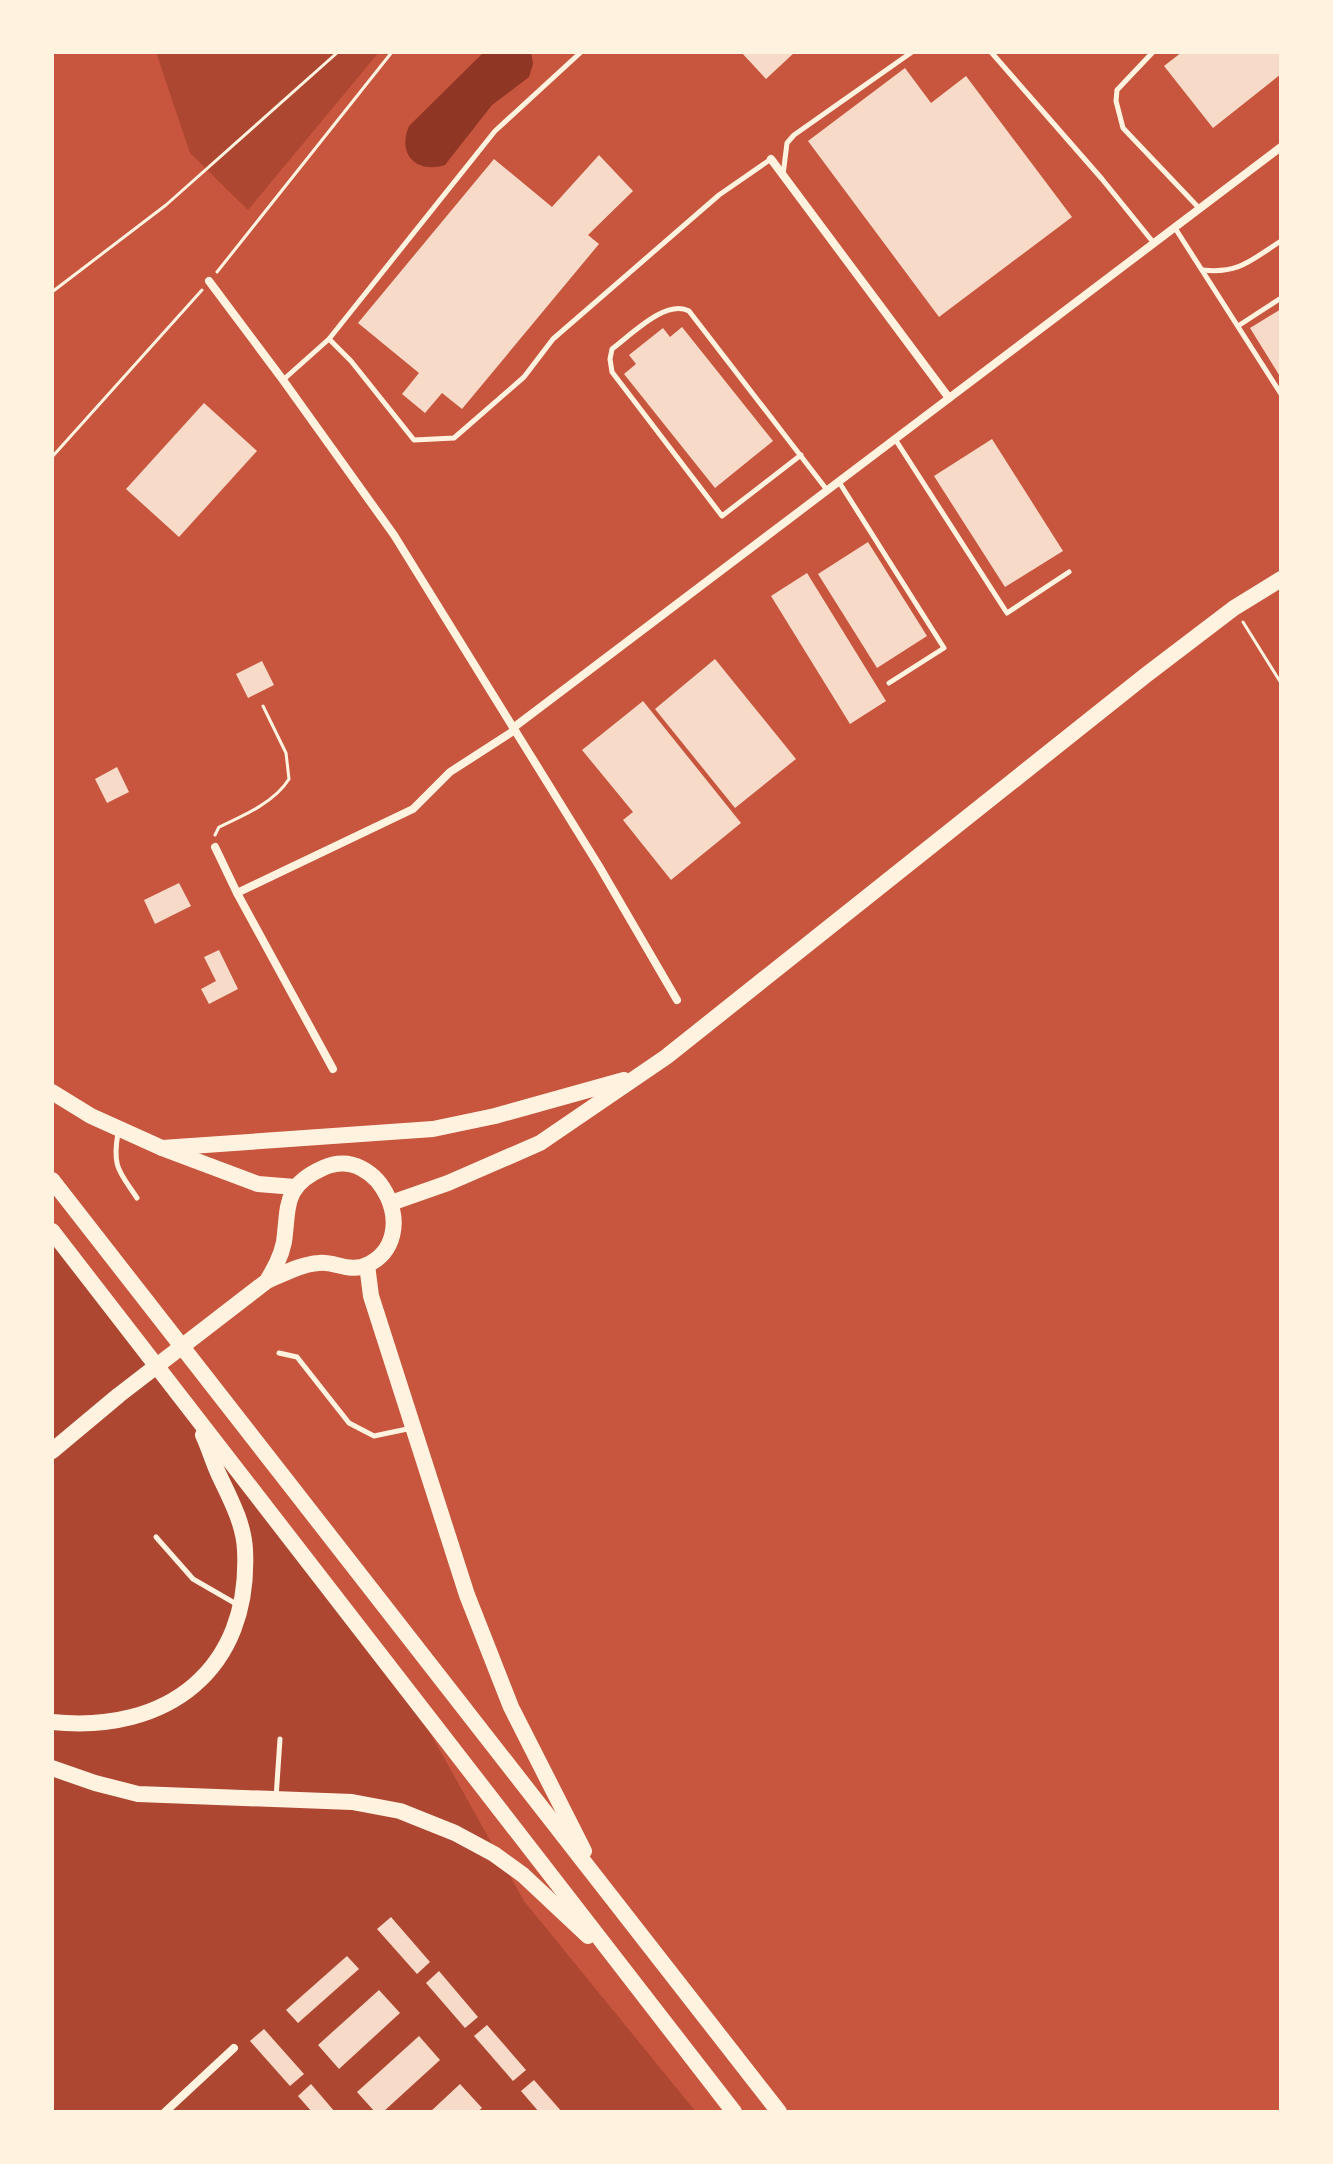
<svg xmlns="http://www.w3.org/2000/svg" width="1333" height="2164" font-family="Overpass,sans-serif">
	<rect width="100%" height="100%" fill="#c8553d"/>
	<g fill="#ae4732">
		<polygon points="156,52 379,52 248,210 190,153"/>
		<polygon points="52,1220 429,1731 524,1901 696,2112 52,2112"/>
	</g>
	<path fill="#8f3625" d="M484,52H531L533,64L529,77L492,105L445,165C416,174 397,154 409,126Z"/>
	<g fill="#f7dbc8">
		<polygon points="741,52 795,52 766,79"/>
		<polygon points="1182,52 1281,52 1281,74 1213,128 1164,66"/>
		<polygon points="905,68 931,103 966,76 1072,217 939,317 808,141"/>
		<polygon points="599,155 633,191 588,235 599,244 462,409 442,393 425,413 402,394 419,373 358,323 494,159 552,207"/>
		<polygon points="1281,309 1281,378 1250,328"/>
		<polygon points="682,327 773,441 715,488 624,374 636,364 629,355 663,328 670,337"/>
		<polygon points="204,403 257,451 179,537 126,489"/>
		<polygon points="992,439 1063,551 1005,587 934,476"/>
		<polygon points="868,542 927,636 877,668 818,574"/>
		<polygon points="807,573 886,701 850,724 771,596"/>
		<polygon points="715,659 796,759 735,808 655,709"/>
		<polygon points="262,661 274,685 248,698 236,674"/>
		<polygon points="643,701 741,823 671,880 623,820 633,812 582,750"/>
		<polygon points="117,767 129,792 107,803 95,779"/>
		<polygon points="179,883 191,906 155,924 144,900"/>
		<polygon points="219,950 238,989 209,1004 201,989 216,981 204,957"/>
		<polygon points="391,1917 430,1962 417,1974 377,1929"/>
		<polygon points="347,1956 359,1969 298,2023 286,2010"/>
		<polygon points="439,1971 478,2017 465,2028 426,1983"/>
		<polygon points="379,1990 400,2013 339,2069 318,2045"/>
		<polygon points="487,2025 526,2070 513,2081 474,2036"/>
		<polygon points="264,2029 304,2074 290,2086 250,2041"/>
		<polygon points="419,2036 440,2060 383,2112 375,2112 357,2092"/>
		<polygon points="534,2080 562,2112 539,2112 521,2091"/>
		<polygon points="311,2084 335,2112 312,2112 298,2096"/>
		<polygon points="460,2084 482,2108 477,2112 430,2112"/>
	</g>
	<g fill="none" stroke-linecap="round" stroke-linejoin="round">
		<g stroke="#fff3e0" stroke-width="3">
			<polyline points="217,272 392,52"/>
			<polyline points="52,292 166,205 338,52"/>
			<polyline points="52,457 202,290"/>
			<polyline points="1243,622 1281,683"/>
			<path d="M215,835L219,827C243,816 275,802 289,779L286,753L263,706"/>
		</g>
		<g stroke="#fff3e0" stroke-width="5">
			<polyline points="991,52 1102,179 1153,242"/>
			<polyline points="1153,52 1117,90 1116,101 1123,128 1199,208"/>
			<polyline points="783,175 787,143 794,135 912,52"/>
			<polyline points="1175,228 1281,394"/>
			<path d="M1203,270C1239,274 1251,260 1281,241"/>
			<polyline points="1238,326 1281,298"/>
			<polyline points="329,339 351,361 414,440 454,438 524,377 553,339 719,195 771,159"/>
			<polyline points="283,380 329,339 495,131 580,53"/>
			<polyline points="895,439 1007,613 1069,572"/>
			<path d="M801,455L722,516L612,372L610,359L612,349C632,334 666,299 689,311L827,490"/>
			<polyline points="839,482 944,648 889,683"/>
			<path d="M118,1133C112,1167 119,1171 137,1198"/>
			<polyline points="279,1353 297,1357 349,1423 374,1436 412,1428"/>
			<polyline points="156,1537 193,1579 238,1605"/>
			<polyline points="276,1798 280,1739"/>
		</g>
		<g stroke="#fff3e0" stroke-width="8">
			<polyline points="771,159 949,398"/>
			<polyline points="209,281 283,380 394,535 599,866 677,1000"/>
			<polyline points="513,728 1281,147"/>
			<polyline points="215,847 237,893 333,1069"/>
			<polyline points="237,893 413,809 450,772 515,730"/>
			<polyline points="165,2112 234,2048"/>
		</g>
		<g stroke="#fff3e0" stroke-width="16">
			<polyline points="52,1092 91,1116 162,1148 258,1184 295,1187"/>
			<polyline points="162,1148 433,1129 495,1116 624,1080"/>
			<polyline points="52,1180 779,2112"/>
			<polyline points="391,1203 448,1183 540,1143 666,1057 1146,675 1234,608 1281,579"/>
			<polyline points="52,1231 734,2112"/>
			<polyline points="367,1265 371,1296 467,1595 511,1707 584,1851"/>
			<path d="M52,1451L119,1395L267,1281C283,1274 301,1264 319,1263C334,1261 350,1273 367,1265C424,1239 380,1142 323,1168C283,1186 289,1205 284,1242C281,1257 274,1269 267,1281"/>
			<path d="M52,1722C167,1734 251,1670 245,1550C244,1524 230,1498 219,1475C213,1462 209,1448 203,1435"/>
			<polyline points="52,1768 95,1783 138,1794 352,1802 400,1811 455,1833 494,1854 523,1875 588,1936"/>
		</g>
	</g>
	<rect width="1333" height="2164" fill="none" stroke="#fff3e0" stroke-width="108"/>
</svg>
